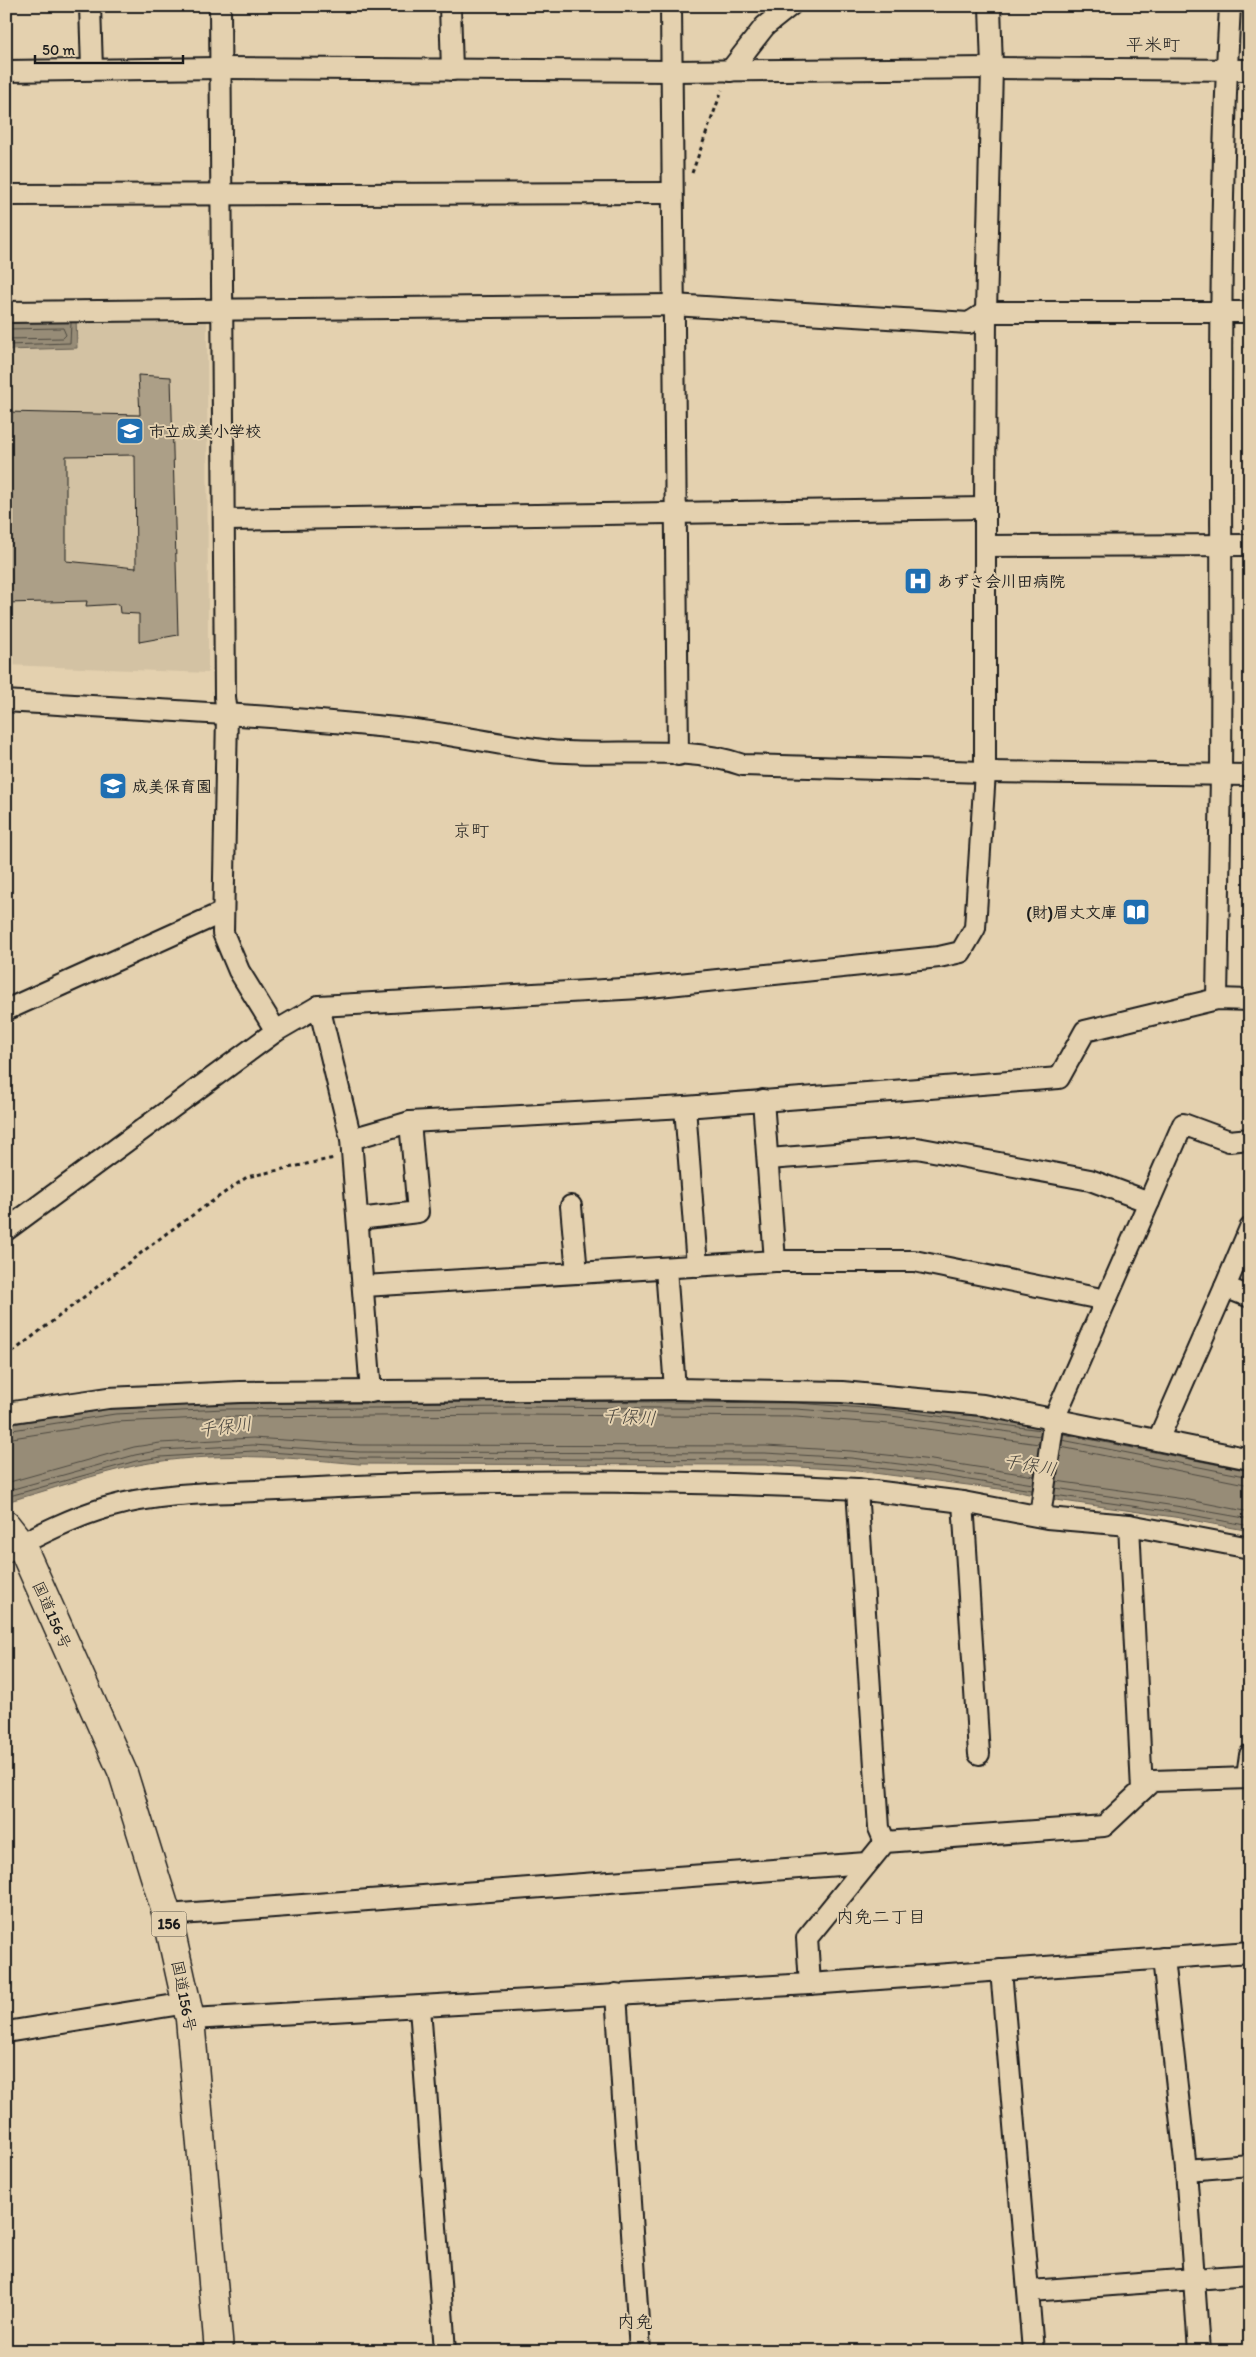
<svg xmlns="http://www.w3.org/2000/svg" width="1256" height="2357" font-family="Itim,'Klee One',sans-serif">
	<rect width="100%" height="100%" fill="#e4d1af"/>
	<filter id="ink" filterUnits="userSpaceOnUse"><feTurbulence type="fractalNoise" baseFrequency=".02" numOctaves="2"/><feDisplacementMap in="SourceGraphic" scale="10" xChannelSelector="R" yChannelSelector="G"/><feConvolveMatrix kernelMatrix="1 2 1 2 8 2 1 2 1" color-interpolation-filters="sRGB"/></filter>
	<g filter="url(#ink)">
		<polygon fill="#d3c2a3" points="207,311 208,673 6,665 6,313"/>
		<g fill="#978c77" stroke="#665f53">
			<polygon points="76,316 77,348 6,350 6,318"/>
			<path d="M224,1398H797L892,1405L1033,1424L1250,1466V1531L1181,1518L1056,1500L1015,1491L850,1470L765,1465L359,1464C286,1457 211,1451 138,1465C94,1474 50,1490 6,1502V1420L114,1403Z"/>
		</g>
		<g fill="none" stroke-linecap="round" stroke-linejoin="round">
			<g stroke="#4d4940" stroke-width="1">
				<polyline points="6,329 63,328 66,335 63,338 6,339"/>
				<polyline points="6,345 70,343 71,323"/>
				<polyline points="545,1401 797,1403 892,1410 1041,1430"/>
				<polyline points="273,1403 371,1403"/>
				<polyline points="372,1403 479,1402"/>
				<polyline points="6,1425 92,1412"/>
				<polyline points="6,1431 115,1414 225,1409 525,1407 796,1409 891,1416 1040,1436"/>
				<polyline points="1063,1434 1250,1471"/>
				<polyline points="6,1439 116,1422 225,1417 525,1415 796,1417 890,1424 1039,1444"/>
				<polyline points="1062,1440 1250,1477"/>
				<polyline points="1061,1447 1250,1485"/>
				<polyline points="1056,1481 1184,1499 1250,1512"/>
				<polyline points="6,1483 134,1447 160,1443 253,1438 360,1445 766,1446 851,1451 932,1460 1034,1476"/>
				<polyline points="1055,1488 1182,1507 1250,1519"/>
				<polyline points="6,1491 135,1455 161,1450 253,1445 359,1452 765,1453 851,1458 931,1468 1033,1484"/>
				<polyline points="1054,1495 1181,1513 1250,1526"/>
				<polyline points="6,1497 136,1461 161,1457 253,1451 359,1458 765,1460 850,1465 931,1474 1032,1490"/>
			</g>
		</g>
		<path fill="#ac9f87" stroke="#1c1c1c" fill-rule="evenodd" d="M138,375L171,377L178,635L139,642V614L120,613L119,604L86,606L87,601L6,603V412L140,415ZM135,455L136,568L66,561V456Z"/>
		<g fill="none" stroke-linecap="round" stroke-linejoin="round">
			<defs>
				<g id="minor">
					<polyline points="90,6 92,69"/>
					<polyline points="220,6 225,697 227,714 223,933 239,971 276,1031"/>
					<polyline points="450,6 452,70"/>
					<polyline points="671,6 678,755"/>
					<polyline points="6,71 220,68 672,71 992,68 1250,70"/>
					<polyline points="730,71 765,26 790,6"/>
					<polyline points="6,195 672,193"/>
					<polyline points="6,312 673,305 969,323 986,312 1250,312"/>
					<polyline points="224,520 985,508"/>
					<polyline points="985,546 1250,545"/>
					<path d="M6,701C139,709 273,715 406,729C455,734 503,746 551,751C614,757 683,744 743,765L985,772L1250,775"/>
					<path d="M1217,999C1218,924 1220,849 1221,775C1223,519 1216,262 1230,6"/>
					<polyline points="319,1006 351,1139 371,1392"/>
					<polyline points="6,1010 223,912"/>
					<polyline points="763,1100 775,1261"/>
					<polyline points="685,1107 697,1266"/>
					<polyline points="351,1139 410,1122 685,1107 1059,1078 1085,1031 1217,999 1250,1000"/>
					<polyline points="768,1159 917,1148 1090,1180 1149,1202"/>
					<polyline points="571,1206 577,1273"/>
					<polyline points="358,1219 418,1212 410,1122"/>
					<polyline points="1250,1228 1225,1287 1250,1297"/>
					<polyline points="6,1230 276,1031 319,1006 640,988 939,957 961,952 975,928 985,772 985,508 986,312 992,68 990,6"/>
					<polyline points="666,1268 675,1389 842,1392 983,1405 1250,1459"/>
					<polyline points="364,1286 775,1261 914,1261 1106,1300"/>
					<polyline points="6,1413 108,1398 240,1392 675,1389"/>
					<polyline points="1158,1440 1225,1287"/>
					<polyline points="1040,1516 1054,1419 1183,1124 1229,1141 1250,1139"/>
					<path d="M6,1552C38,1535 71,1518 105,1508C167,1490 235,1493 299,1489C485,1478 671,1480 857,1489"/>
					<polyline points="979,1754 963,1502 1047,1518 1129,1525"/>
					<polyline points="1247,1777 1250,1755"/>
					<polyline points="1142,1790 1129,1525 1250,1548"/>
					<polyline points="885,1842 879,1828 857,1489 963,1502"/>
					<polyline points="167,1915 866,1863"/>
					<polyline points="1163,1958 1186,2170 1250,2165"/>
					<polyline points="1001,1970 1033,2351"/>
					<polyline points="810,1984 807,1938 885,1842 1104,1826 1152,1781 1250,1778"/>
					<polyline points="616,1994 640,2351"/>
					<polyline points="420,2007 445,2351"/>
					<polyline points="6,2032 181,2004 190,2019 209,2018 810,1984 1250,1952"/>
					<polyline points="1186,2170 1194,2279 1250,2275"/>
					<polyline points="1030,2291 1194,2279 1199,2351"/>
				</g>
				<polyline id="highway" points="6,1525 21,1544 123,1773 167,1915 190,2019 219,2351"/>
			</defs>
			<use href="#minor" stroke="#1c1c1c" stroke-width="24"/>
			<use href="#highway" stroke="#1c1c1c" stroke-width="31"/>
			<g stroke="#1c1c1c" stroke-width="3" stroke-dasharray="4 4" stroke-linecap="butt">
				<polyline points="692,173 722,90"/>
				<polyline points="6,1357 167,1233 247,1177 334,1158"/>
			</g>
			<use href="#minor" stroke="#e4d1af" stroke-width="20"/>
			<use href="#highway" stroke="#e4d1af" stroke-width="28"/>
		</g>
	</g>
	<defs>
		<symbol id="school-square" viewBox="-11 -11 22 22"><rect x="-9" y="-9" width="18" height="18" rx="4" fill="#1f6fb2" stroke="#e4d1af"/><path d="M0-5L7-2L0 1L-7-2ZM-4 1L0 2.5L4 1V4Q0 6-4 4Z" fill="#fff"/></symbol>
		<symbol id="hospital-square" viewBox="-11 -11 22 22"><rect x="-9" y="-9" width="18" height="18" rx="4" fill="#1f6fb2" stroke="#e4d1af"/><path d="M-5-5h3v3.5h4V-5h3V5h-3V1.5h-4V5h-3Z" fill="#fff"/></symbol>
		<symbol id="library-square" viewBox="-11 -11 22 22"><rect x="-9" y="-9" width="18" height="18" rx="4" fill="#1f6fb2" stroke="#e4d1af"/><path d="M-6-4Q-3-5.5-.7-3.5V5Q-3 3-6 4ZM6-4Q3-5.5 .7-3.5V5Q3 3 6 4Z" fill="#fff"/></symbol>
	</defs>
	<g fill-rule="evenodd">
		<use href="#school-square" x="114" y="415" width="32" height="32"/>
		<use href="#hospital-square" x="902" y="565" width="32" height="32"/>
		<use href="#school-square" x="97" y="770" width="32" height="32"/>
		<use href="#library-square" x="1120" y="896" width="32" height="32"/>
	</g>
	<g text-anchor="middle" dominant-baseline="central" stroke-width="4" stroke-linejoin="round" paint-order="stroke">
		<rect fill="#e4d1af" stroke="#585248" stroke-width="1" x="151.5" y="1911.5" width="35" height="25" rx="4"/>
		<g font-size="15" font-weight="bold" fill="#1c1c1c">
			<text x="169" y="1924">156</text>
		</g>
		<g font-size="16" font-weight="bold" fill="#1c1c1c" stroke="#e4d1af" text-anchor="start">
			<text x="149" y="431">市立成美小学校</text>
			<text x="937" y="581">あずさ会川田病院</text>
			<text x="132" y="786">成美保育園</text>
			<text x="1117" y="912" text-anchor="end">(財)眉丈文庫</text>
		</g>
		<g font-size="16" fill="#1c1c1c" stroke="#e4d1af">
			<text transform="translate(52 1615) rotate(66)">国道156号</text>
			<text transform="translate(184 1996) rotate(79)">国道156号</text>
		</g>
		<g font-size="18" fill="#1c1c1c" stroke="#e4d1af">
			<text x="1153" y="45">平米町</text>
			<text x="471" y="831">京町</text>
			<text x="881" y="1917">内免二丁目</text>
			<text x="635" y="2322">内免</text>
		</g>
		<g font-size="18" font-style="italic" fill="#47433c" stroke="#e4d1af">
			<text transform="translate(629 1417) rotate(3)">千保川</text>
			<text transform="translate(225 1427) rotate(-7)">千保川</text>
			<text transform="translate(1030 1465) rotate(10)">千保川</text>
		</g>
	</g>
	<rect width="1256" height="2357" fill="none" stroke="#e4d1af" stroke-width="25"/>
	<rect x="12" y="12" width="1231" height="2332" fill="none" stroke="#1c1c1c" stroke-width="2" filter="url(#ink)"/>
	<path d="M35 55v8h148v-8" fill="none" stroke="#1c1c1c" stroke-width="2.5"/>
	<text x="42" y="55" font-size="15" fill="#1c1c1c" stroke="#e4d1af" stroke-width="4" paint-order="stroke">50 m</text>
</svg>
